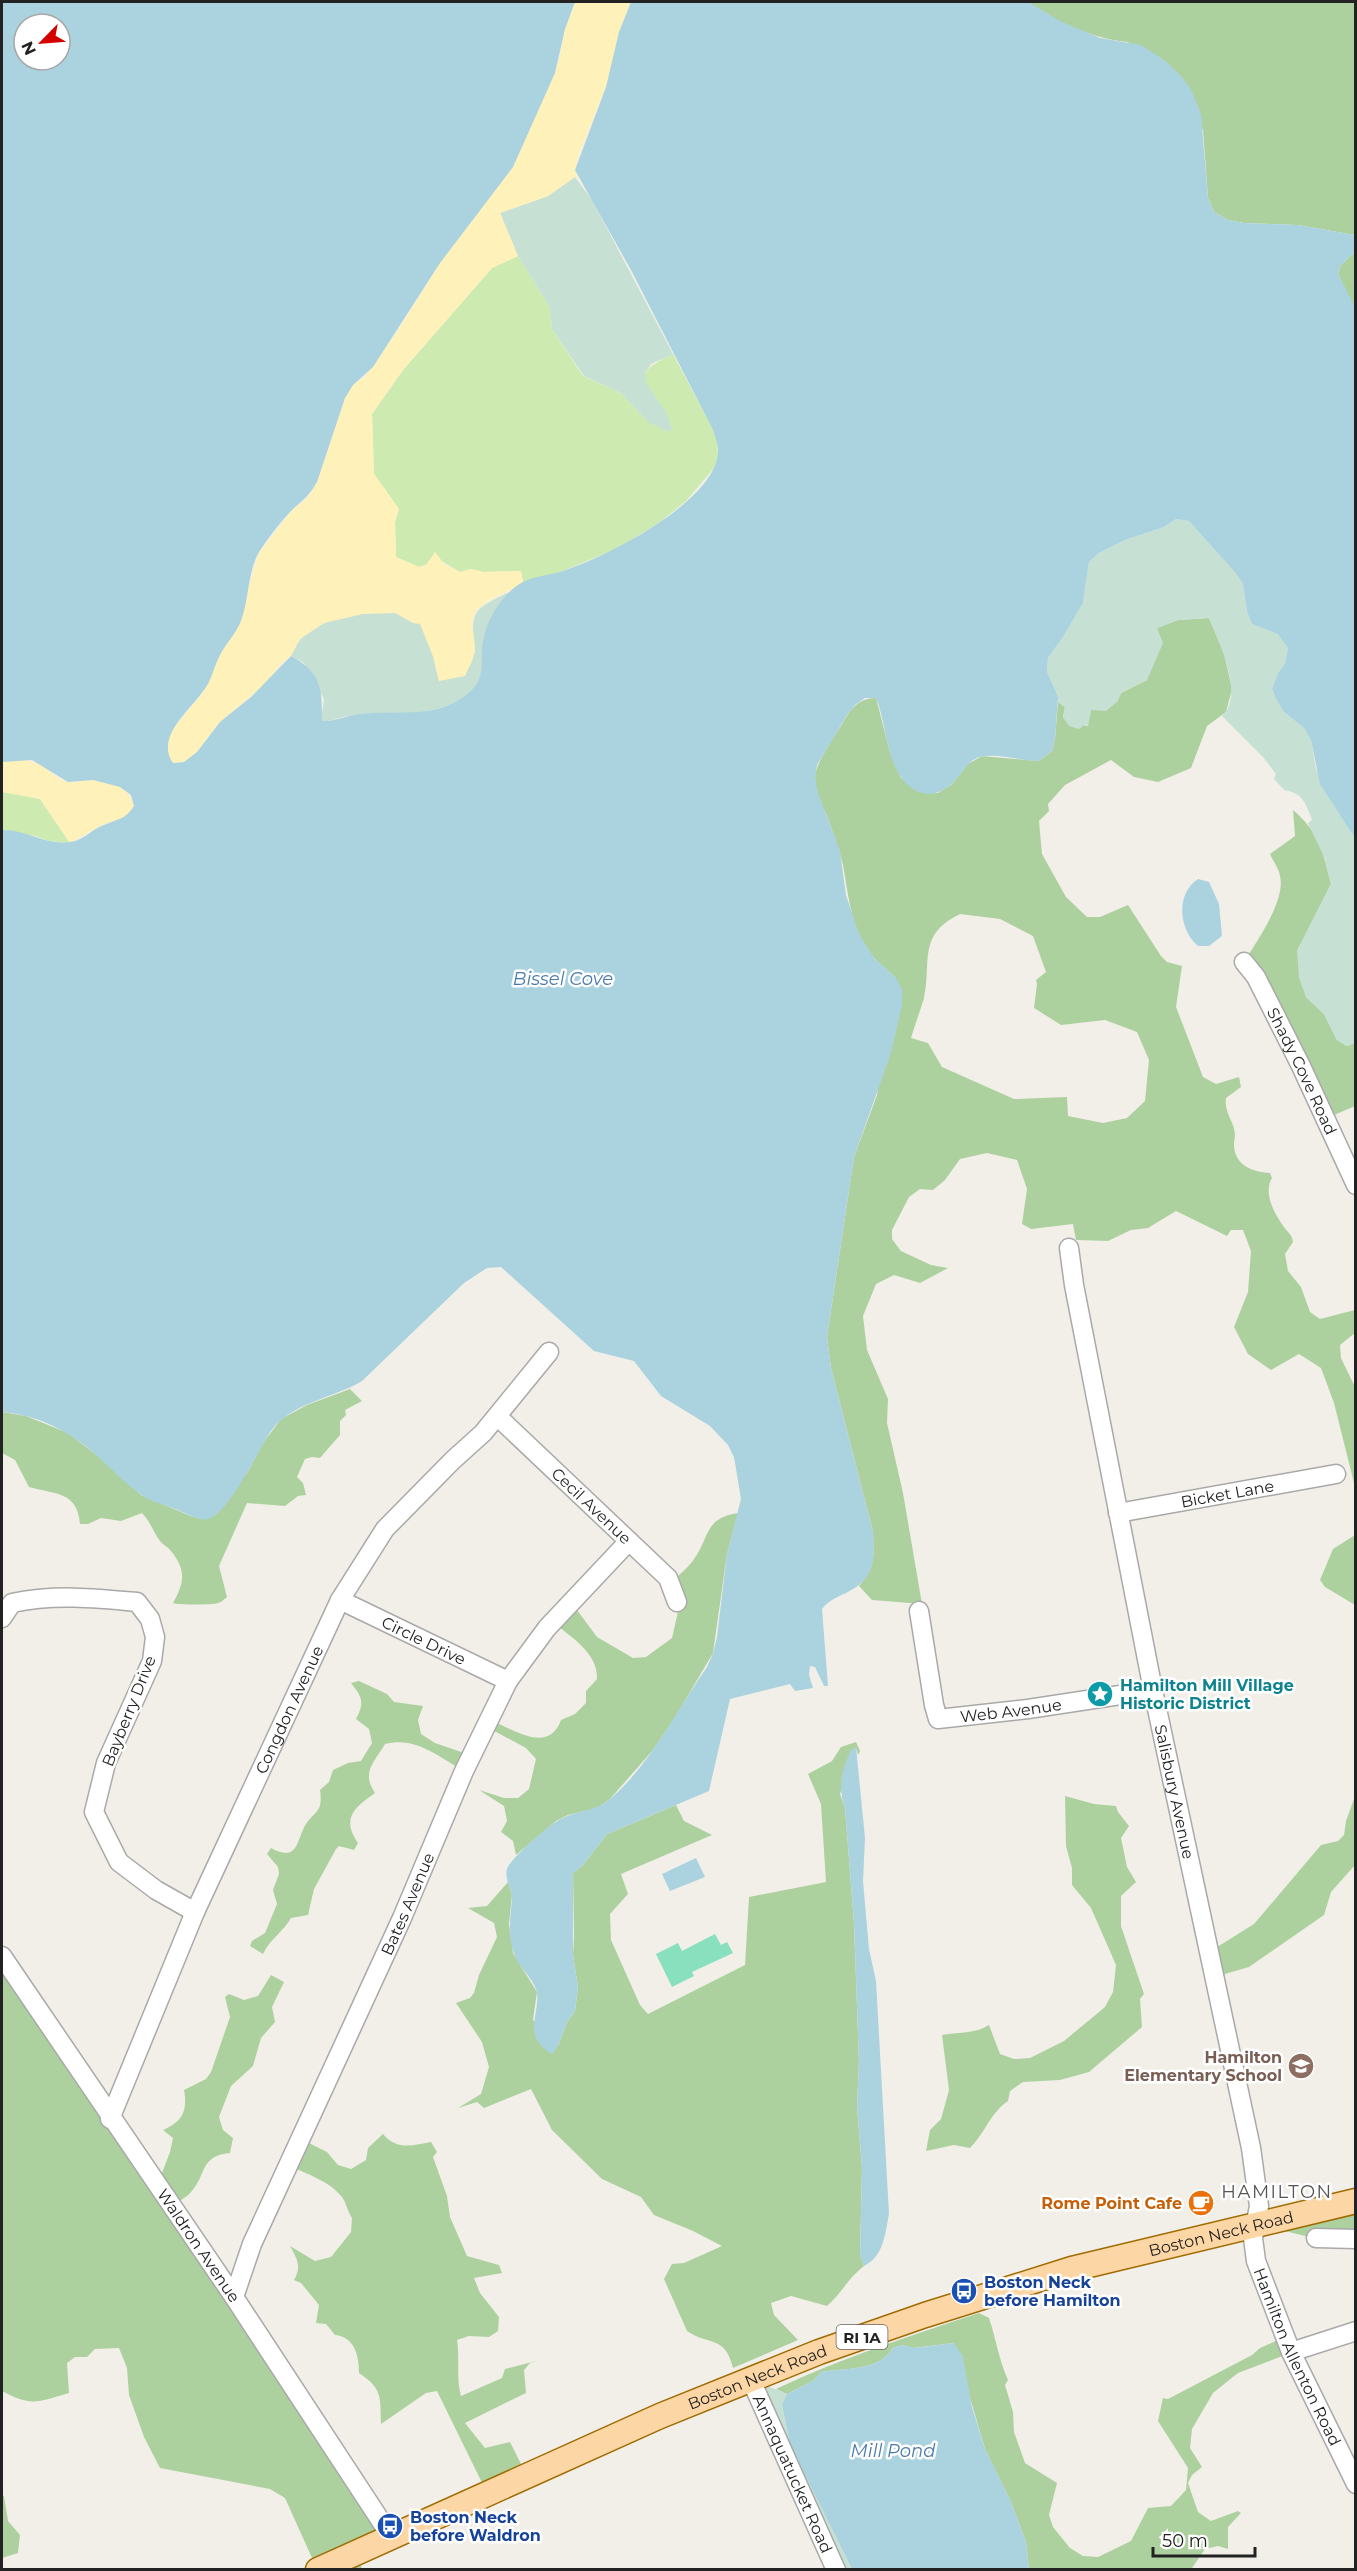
<svg xmlns="http://www.w3.org/2000/svg" width="1357" height="2571" font-family="Montserrat,sans-serif">
	<rect width="100%" height="100%" fill="#f2efe9"/>
	<g fill="#cdebb0">
		<path d="M518,256L550,308L552,329L583,376L621,393L648,422L666,412C643,380 630,374 673,354L712,428L717,440L718,456L714,468L686,501L660,522L618,548L563,571L521,584L523,582L521,571L483,572L471,569L460,572L440,560L419,567L396,557L395,522L399,509L374,474L372,414L403,370L492,268Z"/>
		<polygon points="6,791 40,799 70,843 48,841 35,836 2,830 2,792"/>
	</g>
	<g fill="#add19e" fill-rule="evenodd">
		<path d="M1028,2H1355V235L1298,225L1244,223L1228,220L1214,212L1208,198L1203,130L1128,42C1093,39 1056,22 1028,2Z"/>
		<polygon points="1355,252 1355,309 1338,274 1341,265"/>
		<path d="M1209,618L1224,653L1232,689L1226,712L1207,726L1191,768L1158,782L1134,777L1111,760L1065,785L1048,804L1049,811L1039,821L1042,854L1066,897L1087,917H1100L1128,905L1161,956L1167,962L1182,966L1176,1007L1203,1077L1216,1084L1239,1077L1241,1087L1226,1098C1224,1113 1234,1121 1235,1134C1235,1137 1234,1141 1234,1144C1234,1165 1252,1172 1270,1173L1272,1178C1263,1193 1274,1213 1284,1227C1288,1233 1292,1234 1293,1242L1285,1254L1288,1271L1301,1287L1310,1312L1320,1319L1355,1310V1333L1340,1345L1341,1358L1355,1387V1487L1334,1403L1321,1368L1299,1354L1271,1370L1248,1354L1234,1327L1248,1292L1251,1251L1243,1230H1231L1227,1236L1176,1211L1148,1228L1131,1230L1108,1241L1076,1240L1073,1224L1031,1229L1022,1224L1027,1189L1017,1160L987,1153L960,1159L945,1180L933,1190L920,1189L909,1197L892,1230V1239L901,1251L931,1265L948,1268L920,1283L894,1275L876,1284L863,1316L867,1350L888,1399L887,1423L903,1493L922,1604L872,1600L859,1586C875,1569 874,1555 873,1532L831,1368L827,1337L854,1157L877,1095L896,978C885,968 872,958 864,945C850,919 848,893 843,865C840,853 836,841 832,830C827,813 815,795 815,777C815,764 834,737 842,724C850,710 858,698 876,698L890,752L901,778L923,793H938L952,784L968,764L982,756L1039,761L1052,751L1055,739L1058,702L1065,707L1063,717L1087,726L1091,710L1117,702L1121,693L1147,680L1157,628L1178,620ZM960,914L1000,919L1033,936L1046,972L1036,980L1037,984L1034,1008L1061,1025L1105,1020L1137,1032L1149,1060L1145,1101L1127,1118L1103,1123L1068,1116L1067,1097L1014,1099L942,1067L928,1043L911,1038C915,1025 920,1011 924,998C932,960 917,935 960,914Z"/>
		<path d="M1293,810C1319,832 1323,851 1331,884L1297,951L1306,997L1324,1014L1337,1040L1347,1046L1355,1043V1106L1325,1119L1243,964C1256,942 1286,901 1280,876C1279,869 1273,861 1270,854L1295,836Z"/>
		<path d="M350,1389L362,1401L345,1410L346,1415L340,1421V1435L320,1458L312,1457L305,1459L297,1477L303,1483L306,1495L298,1496L285,1506L247,1503L219,1566L227,1597C224,1599 222,1602 218,1603C213,1605 177,1605 173,1603C184,1583 187,1571 171,1551C168,1547 163,1545 160,1541C153,1532 152,1524 142,1513L121,1521L101,1518L88,1524H80C77,1491 57,1495 29,1487L15,1460L2,1453V1412L26,1416L68,1433L107,1463L141,1495L193,1517L247,1473L263,1443L281,1419L307,1405Z"/>
		<path d="M738,1513L727,1554L713,1653L676,1716L653,1750L610,1799L597,1808L568,1815L556,1821L516,1855L513,1841L501,1832L507,1821L504,1806L479,1790L504,1798H518L529,1789L536,1759L526,1748L487,1727L492,1721C515,1730 549,1754 561,1720L575,1714L586,1703V1691L597,1679C598,1653 572,1638 554,1623L574,1606L597,1637L633,1658L646,1657L672,1638L682,1594L674,1580C680,1574 689,1567 694,1559C710,1537 704,1518 738,1513Z"/>
		<polygon points="1355,1535 1355,1605 1325,1587 1320,1580 1333,1549"/>
		<path d="M359,1681L387,1694L394,1702L423,1706L418,1720L421,1734L435,1743L470,1755L463,1770C437,1756 415,1736 385,1744C374,1763 361,1772 375,1793C354,1808 341,1818 358,1843L354,1850L339,1846L336,1849L314,1889L308,1915L291,1918C283,1932 270,1939 263,1954L250,1946L252,1941L265,1933L277,1904L273,1890L279,1874L278,1867L267,1854L271,1848C299,1863 296,1840 306,1824C316,1810 323,1812 320,1790L329,1782L333,1770L348,1763L361,1761L372,1743L369,1729L356,1719C365,1702 362,1697 351,1683Z"/>
		<path d="M856,1742L860,1751L858,1755L856,1748L840,1794L845,1808L854,1923L859,2061L857,2106L862,2168L860,2255L864,2266C849,2277 841,2294 827,2306L791,2296L771,2303L774,2315L798,2340L733,2368C725,2335 709,2346 687,2331L664,2279L672,2264L684,2263L722,2246L693,2231L654,2215L641,2197L602,2179L552,2130L531,2089L484,2108L477,2102L458,2108L481,2094L489,2067L482,2042L456,2003L470,1998L474,1993L479,1975L497,1937L494,1923L468,1908L487,1906L508,1882L512,1895L509,1924L513,1953L537,1992L533,2020L558,2046L567,2022L575,2011L578,1987L573,1955L574,1936L573,1873L582,1866L607,1834L676,1805L684,1821L712,1835L621,1874L628,1894L610,1914L611,1940L640,2005L648,2014L745,1965L749,1897L826,1882L821,1804L808,1774L832,1761L841,1747Z"/>
		<path d="M1065,1796L1094,1804L1116,1806L1118,1812L1129,1826L1121,1838L1127,1867L1136,1882L1121,1896V1926L1144,1994L1140,1999L1142,2027L1089,2072L1060,2080L1023,2082L1010,2091L1008,2101C991,2112 985,2133 970,2148L954,2145L926,2151L930,2130L941,2119L949,2090L942,2035C958,2032 975,2034 989,2025L1000,2054L1014,2059L1030,2058L1064,2041L1105,2007L1113,1992L1116,1965L1091,1908L1072,1885V1868L1066,1846Z"/>
		<polygon points="1355,1796 1355,1865 1331,1892 1324,1915 1249,1967 1218,1976 1214,1949 1254,1924 1321,1845 1338,1841 1344,1835 1346,1821"/>
		<path d="M2,1959L157,2186L170,2152L173,2138L163,2130C182,2122 188,2111 184,2090L206,2079L211,2072L230,2017L225,1997L229,1994L244,2000L258,1996L271,1975L284,1982L272,2007L275,2022L261,2038L253,2066L231,2086L219,2117L223,2130L233,2138L230,2153C199,2156 207,2175 191,2192C186,2198 177,2202 171,2206L385,2531L357,2556L362,2569H317L285,2498L270,2489L160,2468L144,2437L129,2395L127,2368L119,2348L95,2349L87,2357H75L67,2363L69,2393C38,2402 31,2407 2,2391Z"/>
		<path d="M383,2134C397,2151 413,2145 431,2142L437,2152L433,2157L447,2196L450,2217L467,2256L499,2265L502,2273L474,2278L480,2293L499,2317L498,2331L489,2337L469,2336L457,2340C460,2358 456,2379 461,2396L502,2378L505,2369L540,2360L530,2363L524,2370L526,2393L465,2423L485,2448L510,2442L527,2476L487,2493L437,2391L426,2393L381,2424C380,2397 383,2389 359,2373C359,2356 355,2337 335,2335L326,2324L316,2323L319,2305L301,2283L294,2280C302,2266 297,2259 290,2246L315,2261L331,2257L351,2232L352,2218C347,2211 346,2201 341,2196C329,2181 307,2174 290,2166L305,2141L327,2152L338,2165L351,2169L366,2160L368,2148Z"/>
		<polygon points="1355,2200 1355,2239 1313,2238 1281,2230"/>
		<path d="M979,2313L989,2318C996,2339 999,2360 1008,2380L1005,2385L1013,2412L1014,2432L1025,2463L1057,2483L1049,2515L1053,2527L1070,2548L1083,2556L1098,2557L1131,2541L1148,2508L1171,2506L1186,2490L1188,2468L1158,2421L1163,2398L1168,2399L1252,2355L1260,2348L1285,2337L1293,2352L1238,2373L1213,2393L1192,2429L1190,2448L1202,2467L1192,2475L1188,2483L1198,2512L1211,2521L1238,2511L1241,2513L1228,2527V2549L1218,2546L1205,2549L1192,2568L1029,2569L1026,2542L1011,2502L985,2449L954,2343L913,2348L902,2345L893,2348C879,2371 846,2368 821,2372L813,2381L787,2394L776,2389C841,2358 910,2336 979,2313Z"/>
		<polygon points="2,2495 4,2496 8,2521 20,2535 18,2553 2,2558"/>
	</g>
	<g fill="#c6e0d4">
		<polygon points="575,177 592,200 673,354 651,364 645,373 646,383 666,412 672,429 669,432 648,422 621,393 584,376 552,329 550,308 518,256 500,213 548,196"/>
		<path d="M1176,519L1189,521L1235,571L1243,584L1247,612L1252,624L1279,634L1288,648L1285,663L1278,673L1272,689L1277,701L1284,712L1304,728L1311,740L1316,769L1355,838V1043L1347,1046L1337,1040L1324,1014L1306,997L1299,978L1297,951L1331,884L1325,859L1308,823L1312,820C1306,804 1303,793 1284,790L1274,779L1276,774L1263,757L1222,716C1245,695 1219,642 1209,618L1178,620L1157,628L1163,643L1147,680L1121,693L1117,702L1106,711L1091,710L1088,727L1086,724L1079,729L1069,726L1063,717L1065,707L1058,702L1047,672L1048,658L1063,637L1083,603L1089,562L1099,553L1125,540L1164,527Z"/>
		<path d="M509,592C499,605 488,620 484,637C481,650 486,664 480,678C462,720 389,713 353,716C341,716 333,722 321,721L324,699L304,663L291,656C303,618 360,611 394,613C403,614 410,623 420,623L433,656L439,681L475,653C471,610 471,611 509,592Z"/>
		<polygon points="757,2386 770,2387 787,2394 782,2406 790,2445 852,2569 835,2569"/>
	</g>
	<g fill="#fff1ba">
		<path d="M575,2H631L619,32L606,87L579,154L575,170L578,178L575,177L548,196L500,213L518,256L492,268L403,370L372,414L374,474L399,509L395,522L396,557L419,567L426,565L435,552L444,564L460,572L471,569L483,572L521,571L523,582C510,593 490,597 478,609C466,622 478,639 474,654C473,661 468,669 465,676L439,681L433,656L420,624L413,623L395,613L363,614L324,623L300,639L291,656L282,663L263,686L220,722L197,752L184,762L173,764L168,757V744L172,730L201,695L221,653L237,629L258,554L292,510L303,502L311,493L345,398L353,384L364,378L396,333L440,263L513,167L559,60L565,29Z"/>
		<path d="M18,759C47,761 50,778 69,782C77,783 85,780 93,780C112,780 129,788 134,806L127,817L102,825L70,843L40,799L2,792V762Z"/>
	</g>
	<polygon fill="#88e0be" points="715,1934 721,1945 727,1942 733,1953 692,1972 694,1976 672,1987 656,1954 678,1943 682,1951"/>
	<g fill="#aad3df" fill-rule="evenodd">
		<path d="M2,2H575L565,29L555,73L513,167L440,263L373,367L353,385L345,398L317,482C307,499 302,500 290,512C279,524 268,538 259,552C248,571 249,597 242,618C238,631 228,641 221,653C216,662 213,673 209,682C197,706 153,734 173,763L184,762L197,752L220,722L251,697L291,656C322,673 322,689 322,721C336,722 347,715 361,714C394,710 430,718 459,700C492,679 477,665 484,636C489,616 504,592 523,582C535,576 550,575 563,571C606,557 706,506 717,459C720,448 716,438 712,428L631,270L575,170L606,87L619,32L631,2H1028L1062,22L1100,38L1141,45L1164,60L1180,75L1191,89L1201,114L1208,198L1214,212L1228,220L1244,223L1298,225L1355,235V252L1341,265L1338,274L1356,309L1355,838L1320,784L1311,740L1304,728L1284,712L1277,701L1272,689L1278,673L1285,663L1288,648L1278,634L1252,624L1247,612L1243,584L1235,572L1189,521L1176,519L1164,527L1125,540L1099,553L1089,562L1083,603L1063,637L1048,658L1047,672L1058,697L1055,739L1052,751L1039,761C1021,761 1002,754 984,756C967,758 961,777 949,786C940,793 931,796 919,792C886,779 888,726 876,698H865L855,705L847,715L817,765L815,778L818,793L840,851L846,895L859,934L874,958L896,978L902,989V1005L891,1053L854,1157L827,1337L831,1368L873,1532C875,1562 875,1579 846,1593C837,1597 828,1601 822,1609L828,1686H824L815,1667L810,1666L809,1675L813,1688L795,1691L790,1684L730,1699L709,1791L607,1834L582,1866L573,1873V1955L578,1987L575,2011L567,2022L558,2046L552,2054C519,2035 543,2010 536,1989C531,1976 519,1967 514,1954C508,1938 510,1917 512,1900C513,1890 504,1880 507,1869C510,1859 549,1825 559,1820C576,1810 595,1812 610,1799C651,1764 676,1711 707,1667L713,1653L717,1637L727,1554L741,1499L734,1457L728,1445L710,1426L661,1396L634,1361L594,1351L501,1267L487,1268L464,1283L362,1381C332,1399 292,1402 271,1431C258,1450 229,1514 208,1519C199,1521 190,1515 182,1512C168,1505 152,1503 140,1494C114,1475 95,1449 66,1433C47,1421 24,1414 2,1412V830C26,829 46,846 70,842C83,841 92,829 104,825C118,819 126,819 134,806L131,795L120,787L93,780L68,782L32,760L2,762ZM24,24H60V60H24Z"/>
		<path d="M1198,879L1209,882L1219,904L1222,936L1209,946H1198C1179,930 1175,894 1198,879Z"/>
		<path d="M856,1747L865,1838L863,1881L869,1949L876,1981L889,2214C885,2234 884,2256 864,2266L860,2255L862,2168L857,2106L859,2061L854,1923L845,1808C837,1786 842,1770 851,1750Z"/>
		<polygon points="696,1858 705,1877 670,1891 662,1874"/>
		<path d="M954,2343L963,2357L972,2407L985,2449L1011,2502L1026,2542L1029,2569H852L790,2445L782,2405L787,2394L813,2381L821,2372C846,2368 879,2371 893,2348L902,2345L914,2348Z"/>
	</g>
	<g fill="none" stroke-linecap="round" stroke-linejoin="round">
		<defs>
			<g id="minor">
				<path id="s1" d="M1244,962L1256,977L1301,1066L1356,1185"/>
				<path id="s2" d="M1069,1248L1074,1285L1153,1690L1251,2148L1259,2206L1253,2238L1256,2261L1291,2352L1356,2484"/>
				<path id="s3" d="M498,1417L668,1578L677,1602"/>
				<path id="s4" d="M1118,1513L1336,1474"/>
				<path id="s5" d="M340,1600L508,1681"/>
				<path id="s6" d="M919,1611L934,1705L938,1719L1028,1709L1153,1690"/>
				<path d="M2,1618L12,1603C53,1594 95,1598 137,1602L150,1619L155,1637L152,1661L106,1763L94,1812L119,1862L156,1890L195,1912"/>
				<path id="s7" d="M2,1956L234,2297L392,2538"/>
				<path id="s8" d="M110,2119L195,1912L340,1600L385,1529L453,1460L483,1433L549,1352"/>
				<polyline points="1316,2238 1356,2239"/>
				<path id="s9" d="M234,2297L252,2244L402,1918L464,1771L508,1681L547,1628L629,1541"/>
				<polyline points="1291,2352 1356,2331"/>
				<path id="s10" d="M750,2378L836,2570"/>
			</g>
			<g id="major">
				<path id="s11" d="M318,2570L660,2416L819,2352L925,2315L1072,2269L1356,2201"/>
			</g>
		</defs>
		<use href="#minor" stroke="#a9a9a9" stroke-width="21"/>
		<use href="#major" stroke="#a06b00" stroke-width="27"/>
		<use href="#minor" stroke="#fff" stroke-width="18"/>
		<use href="#major" stroke="#fcd6a4" stroke-width="24"/>
	</g>
	<defs>
		<symbol id="sight-disc" viewBox="-11 -11 22 22"><circle r="9.5" fill="#0f9aa8" stroke="#fff"/><path d="M0-6L1.8-2.2L6-1.7L2.9 1.2L3.7 5.4L0 3.3L-3.7 5.4L-2.9 1.2L-6-1.7L-1.8-2.2Z" fill="#fff"/></symbol>
		<symbol id="school-disc" viewBox="-11 -11 22 22"><circle r="9.5" fill="#8d6e63" stroke="#fff"/><path d="M0-5L7-2L0 1L-7-2ZM-4 1L0 2.5L4 1V4Q0 6-4 4Z" fill="#fff"/></symbol>
		<symbol id="cafe-disc" viewBox="-11 -11 22 22"><circle r="9.5" fill="#e8710a" stroke="#fff"/><path d="M-5.5-4.5H6V0H3Q3 3.5 0 3.5H-2.5Q-5.5 3.5-5.5 0ZM3-3.2v2h1.7v-2ZM-6 4.5H4V6H-6Z" fill="#fff"/></symbol>
		<symbol id="bus-disc" viewBox="-11 -11 22 22"><circle r="9.5" fill="#1a4fb4" stroke="#fff"/><path d="M-5-6H5V4H4V6H2V4H-2V6H-4V4H-5ZM-3.5-4V0h7V-4ZM-3.5 1.2v1.5H-2V1.2ZM2 1.2v1.5H3.5V1.2Z" fill="#fff"/></symbol>
	</defs>
	<g fill-rule="evenodd">
		<use href="#sight-disc" x="1085" y="1679" width="30" height="30"/>
		<use href="#school-disc" x="1286" y="2051" width="30" height="30"/>
		<use href="#cafe-disc" x="1186" y="2188" width="30" height="30"/>
		<use href="#bus-disc" x="949" y="2276" width="30" height="30"/>
		<use href="#bus-disc" x="375" y="2511" width="30" height="30"/>
	</g>
	<g text-anchor="middle" dominant-baseline="central" stroke-width="5" stroke-linejoin="round" paint-order="stroke">
		<rect fill="#fff" stroke="#646464" stroke-width="1.5" x="836.5" y="2325" width="51" height="24" rx="4.5"/>
		<g font-size="15" font-weight="bold" fill="#222">
			<text x="862" y="2337">RI 1A</text>
		</g>
		<g font-size="16" fill="#222" stroke="#fff">
			<text stroke="none"><textPath href="#s1" startOffset="124">Shady Cove Road</textPath></text>
			<text stroke="none"><textPath href="#s4" startOffset="111">Bicket Lane</textPath></text>
			<text stroke="none"><textPath href="#s3" startOffset="129">Cecil Avenue</textPath></text>
			<text stroke="none"><textPath href="#s5" startOffset="93">Circle Drive</textPath></text>
			<text stroke="none"><textPath href="#s8" startOffset="447">Congdon Avenue</textPath></text>
			<text transform="translate(129 1711) rotate(-68)">Bayberry Drive</text>
			<text stroke="none"><textPath href="#s6" startOffset="183">Web Avenue</textPath></text>
			<text stroke="none"><textPath href="#s2" startOffset="554">Salisbury Avenue</textPath></text>
			<text stroke="none"><textPath href="#s9" startOffset="430">Bates Avenue</textPath></text>
			<text stroke="none"><textPath href="#s11" startOffset="966">Boston Neck Road</textPath></text>
			<text stroke="none"><textPath href="#s7" startOffset="350">Waldron Avenue</textPath></text>
			<text stroke="none"><textPath href="#s2" startOffset="1137">Hamilton Allenton Road</textPath></text>
			<text stroke="none"><textPath href="#s11" startOffset="480">Boston Neck Road</textPath></text>
			<text stroke="none"><textPath href="#s10" startOffset="105">Annaquatucket Road</textPath></text>
		</g>
		<g font-size="16" font-weight="bold" fill="#0d838f" stroke="#fff" text-anchor="start">
			<text x="1120" y="1685">Hamilton Mill Village<tspan x="1120" dy="18">Historic District</tspan></text>
		</g>
		<g font-size="16" font-weight="bold" fill="#785e54" stroke="#fff" text-anchor="end">
			<text x="1282" y="2057">Hamilton<tspan x="1282" dy="18">Elementary School</tspan></text>
		</g>
		<g font-size="16" font-weight="bold" fill="#c56008" stroke="#fff" text-anchor="end">
			<text x="1182" y="2203">Rome Point Cafe</text>
		</g>
		<g font-size="16" font-weight="bold" fill="#164399" stroke="#fff" text-anchor="start">
			<text x="984" y="2282">Boston Neck<tspan x="984" dy="18">before Hamilton</tspan></text>
			<text x="410" y="2517">Boston Neck<tspan x="410" dy="18">before Waldron</tspan></text>
		</g>
		<g font-size="18" font-style="italic" fill="#4a7aab" stroke="#fff">
			<text x="563" y="979">Bissel Cove</text>
			<text x="893" y="2451">Mill Pond</text>
		</g>
		<g font-size="18" letter-spacing="1.5" fill="#555" stroke="#fff">
			<text x="1277" y="2192">HAMILTON</text>
		</g>
	</g>
	<rect width="1357" height="2571" fill="none" stroke="#222222" stroke-width="6"/>
	<g transform="translate(42 42) rotate(245)"><circle r="28" fill="#ffffff" stroke="#a7a7a7" stroke-width="1.5"/>
	<path d="M0-4.5L10 22L0 15L-10 22Z" fill="#d40000"/>
	<text y="-9" font-size="16" font-weight="bold" text-anchor="middle" fill="#222222">N</text>
	</g>
	<path d="M1153 2547v9h102v-9" fill="none" stroke="#222222" stroke-width="3"/>
	<text x="1162" y="2547" font-size="18" fill="#222222" stroke="#ffffff" stroke-width="4.5" paint-order="stroke">50 m</text>
</svg>
